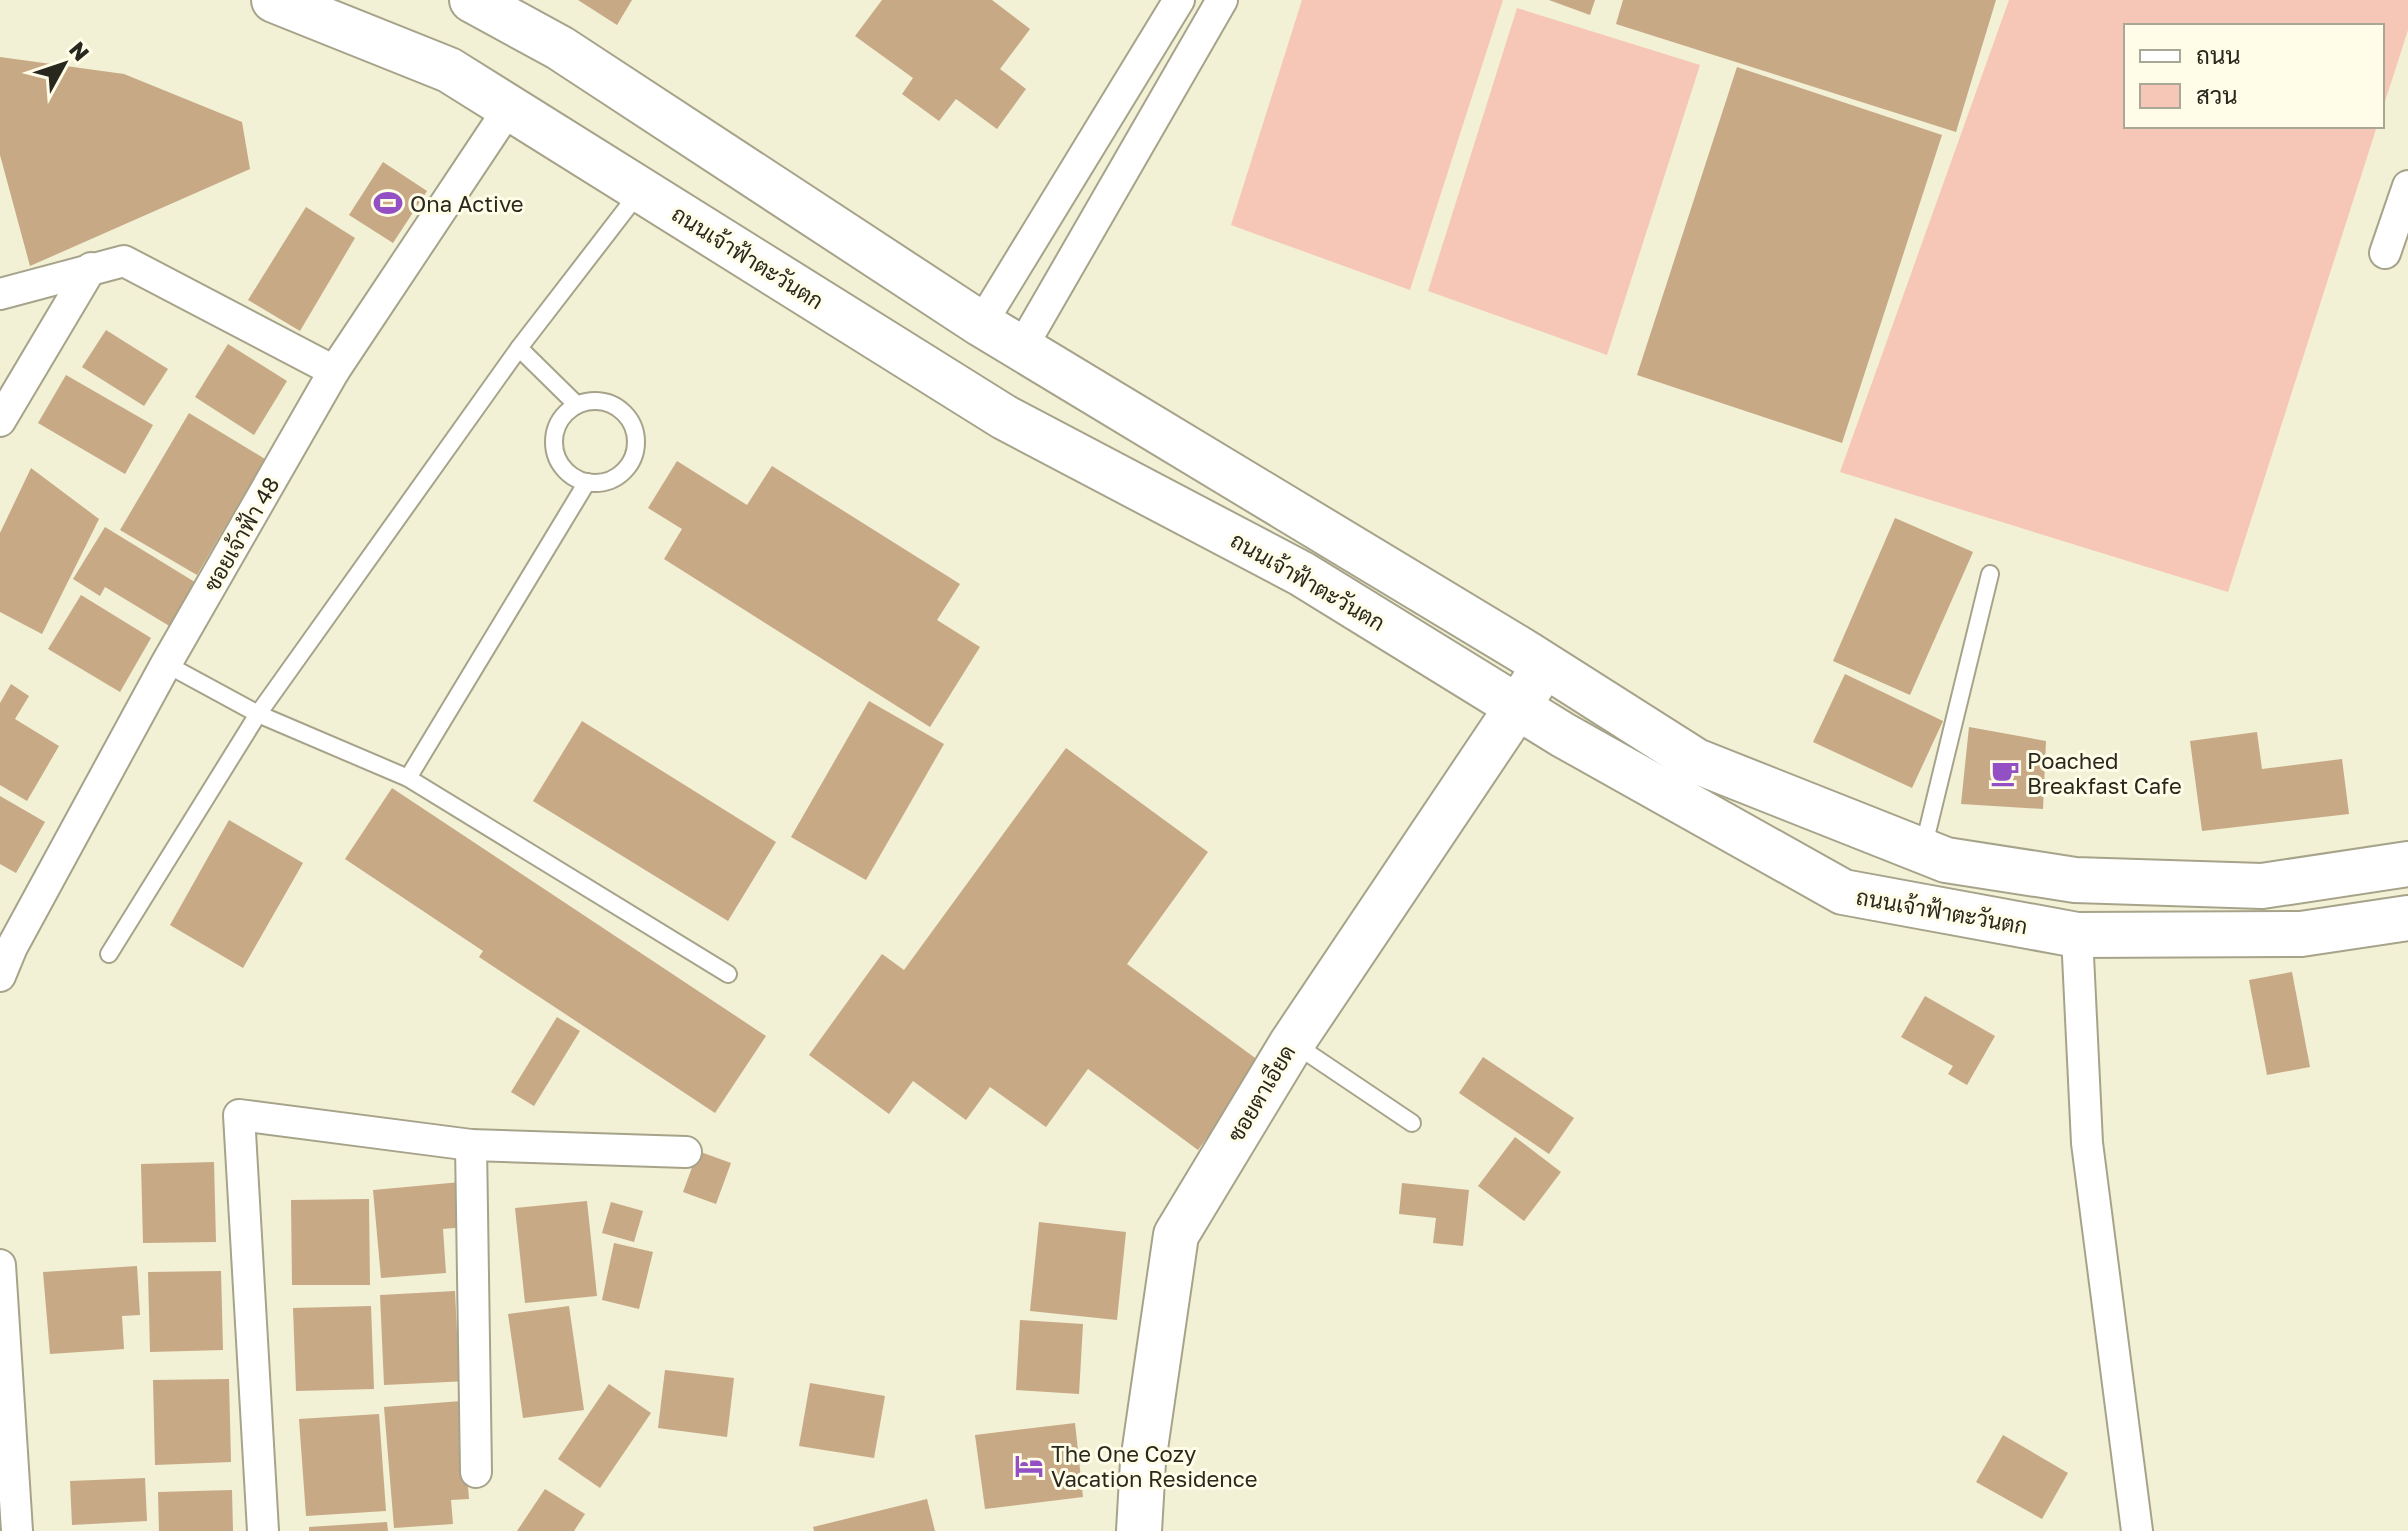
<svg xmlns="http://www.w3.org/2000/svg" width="2408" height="1531" font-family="'Golos Text',Sarabun,sans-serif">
	<rect width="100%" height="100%" fill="#f2f0d5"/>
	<g fill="#f6c7b7">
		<polygon points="1302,0 1503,0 1410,290 1231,225"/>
		<polygon points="2009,0 2408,0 2408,30 2382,111 2382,26 2126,26 2126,126 2377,126 2228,592 1840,472"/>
		<polygon points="1517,8 1700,65 1607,355 1428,291"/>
	</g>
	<g fill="#c7a985">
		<polygon points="578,0 632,0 617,25"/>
		<polygon points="882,0 992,0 1030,29 1000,69 1026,89 997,129 956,99 939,121 902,94 913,78 855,36"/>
		<polygon points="1549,0 1595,0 1590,15"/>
		<polygon points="1623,0 1996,0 1956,132 1616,24"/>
		<polygon points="0,57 124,74 242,122 250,169 30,266 0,155"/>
		<polygon points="1737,67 1942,135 1842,443 1637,375"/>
		<polygon points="383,162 427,191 393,243 349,215"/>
		<polygon points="306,207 355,238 300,331 248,300"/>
		<polygon points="106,330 168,369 144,406 82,367"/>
		<polygon points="228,344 287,381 254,435 195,397"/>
		<polygon points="66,375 153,425 125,474 38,423"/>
		<polygon points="189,413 265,459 197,575 120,530"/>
		<polygon points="677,461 747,505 772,466 960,584 937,620 980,647 930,727 664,559 682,529 648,508"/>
		<polygon points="31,468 99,519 42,634 0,612 0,533"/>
		<polygon points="1895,518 1973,552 1910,695 1833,661"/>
		<polygon points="105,527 198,584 171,627 105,587 100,596 73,579"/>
		<polygon points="81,595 151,638 120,692 48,649"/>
		<polygon points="1845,674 1943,721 1912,788 1813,742"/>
		<polygon points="11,684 29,696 15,719 59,746 27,801 0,785 0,703"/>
		<polygon points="869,701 944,744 866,880 791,837"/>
		<polygon points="582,721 776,842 728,921 533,801"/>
		<polygon points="1969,727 2046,741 2043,809 1961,804"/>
		<polygon points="2257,732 2262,769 2342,759 2349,814 2202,831 2190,741"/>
		<polygon points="1066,748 1208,852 1127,964 1262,1063 1198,1150 1088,1069 1046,1127 990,1087 966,1120 913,1081 889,1114 809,1055 882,954 904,970"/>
		<polygon points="392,788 766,1036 715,1113 479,957 483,951 345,859"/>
		<polygon points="0,796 45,822 16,873 0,864"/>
		<polygon points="229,820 303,863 243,968 170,925"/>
		<polygon points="2292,972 2310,1067 2267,1075 2249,980"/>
		<polygon points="1925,996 1995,1036 1967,1085 1948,1074 1953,1066 1901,1037"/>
		<polygon points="557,1017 580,1031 534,1106 511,1092"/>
		<polygon points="1483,1057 1574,1118 1549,1154 1459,1093"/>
		<polygon points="1515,1137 1561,1172 1524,1221 1478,1186"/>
		<polygon points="698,1151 731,1163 716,1204 683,1192"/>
		<polygon points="214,1162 216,1242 143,1243 141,1164"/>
		<polygon points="461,1182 465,1227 443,1229 446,1273 381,1278 373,1190"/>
		<polygon points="1402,1183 1469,1190 1463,1246 1433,1243 1436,1218 1399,1214"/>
		<polygon points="369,1199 370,1285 292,1285 291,1200"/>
		<polygon points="587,1201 597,1296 525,1303 515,1208"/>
		<polygon points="611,1202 643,1211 634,1242 602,1233"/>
		<polygon points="1039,1222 1126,1232 1117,1320 1030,1311"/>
		<polygon points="614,1243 653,1252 639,1309 602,1300"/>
		<polygon points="137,1266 140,1315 122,1316 124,1349 50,1354 43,1272"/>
		<polygon points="221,1271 223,1350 150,1352 148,1272"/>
		<polygon points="455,1291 457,1333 467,1333 469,1381 384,1385 380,1295"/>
		<polygon points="371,1306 374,1389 296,1391 293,1308"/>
		<polygon points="569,1306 584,1410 523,1418 508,1314"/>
		<polygon points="1020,1320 1083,1324 1079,1394 1016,1390"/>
		<polygon points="665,1370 734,1378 727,1437 658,1428"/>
		<polygon points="229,1379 231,1462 155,1465 153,1380"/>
		<polygon points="810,1383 885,1396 874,1458 799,1446"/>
		<polygon points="609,1384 651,1413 600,1488 558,1459"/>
		<polygon points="461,1401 469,1499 451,1500 453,1524 394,1528 384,1407"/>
		<polygon points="379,1414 386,1511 306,1516 299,1419"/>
		<polygon points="1075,1423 1083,1497 985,1509 975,1435"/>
		<polygon points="2003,1435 2068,1473 2042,1519 1976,1482"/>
		<polygon points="145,1478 147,1521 72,1525 70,1481"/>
		<polygon points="545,1489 585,1514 574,1531 517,1531"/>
		<polygon points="232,1490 233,1531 159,1531 158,1492"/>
		<polygon points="927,1499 935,1531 814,1531 813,1527"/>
		<polygon points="387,1522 388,1531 309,1531 309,1527"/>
	</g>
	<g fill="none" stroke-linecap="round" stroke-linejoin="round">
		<defs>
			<g id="lane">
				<polyline points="519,348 577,405"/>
				<circle cx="595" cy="442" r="41"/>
				<polyline points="166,664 258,714 408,778 728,974"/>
				<polyline points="408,778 587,482"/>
				<polyline points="1923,849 1990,574"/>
				<polyline points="109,954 258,714 519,348 640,191"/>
				<polyline points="1293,1043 1412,1123"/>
			</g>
			<g id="street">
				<polyline points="2385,253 2408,186"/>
				<polyline points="0,294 124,261 334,371"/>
				<polyline points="981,324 1179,0"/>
				<polyline points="1022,347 1222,0"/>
				<polyline points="0,421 91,268"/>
				<polyline points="2077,935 2087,1143 2137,1531"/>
				<polyline points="0,976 12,947 166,664 334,371 509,108"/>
				<polyline points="471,1145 476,1472"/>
				<polyline points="0,1265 17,1531"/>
				<polyline points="263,1531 239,1115 471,1145 686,1152"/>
			</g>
			<g id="secondary">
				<polyline points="274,0 449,70 1004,417 1302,574 1563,735 1843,892 2077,935 2301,934 2408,918"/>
				<polyline points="472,0 560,48 981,324 1526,653 1696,761 1946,860 2075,880 2262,886 2408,864"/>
				<polyline points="1139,1531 1143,1462 1176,1235 1292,1043 1534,682"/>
			</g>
		</defs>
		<use href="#lane" stroke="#a6a38a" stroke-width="20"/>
		<use href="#street" stroke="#a6a38a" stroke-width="34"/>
		<use href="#secondary" stroke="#a6a38a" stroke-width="48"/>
		<use href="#lane" stroke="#fff" stroke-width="16"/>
		<use href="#street" stroke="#fff" stroke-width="30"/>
		<use href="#secondary" stroke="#fff" stroke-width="44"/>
	</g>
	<defs>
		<symbol id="stadium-bare" viewBox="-9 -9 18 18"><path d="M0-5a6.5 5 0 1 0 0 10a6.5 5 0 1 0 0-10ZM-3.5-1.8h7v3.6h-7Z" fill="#9350c5" stroke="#fffde7" stroke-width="2.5" paint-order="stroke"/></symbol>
		<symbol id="cafe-bare" viewBox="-9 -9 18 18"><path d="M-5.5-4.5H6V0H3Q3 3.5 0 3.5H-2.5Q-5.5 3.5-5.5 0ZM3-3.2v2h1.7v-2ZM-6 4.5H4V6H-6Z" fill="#9350c5" stroke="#fffde7" stroke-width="2.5" paint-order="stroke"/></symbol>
		<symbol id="hotel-bare" viewBox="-9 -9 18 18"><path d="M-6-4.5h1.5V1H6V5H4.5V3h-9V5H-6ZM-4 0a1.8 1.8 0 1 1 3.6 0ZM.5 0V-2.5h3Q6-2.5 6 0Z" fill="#9350c5" stroke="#fffde7" stroke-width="2.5" paint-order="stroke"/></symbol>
	</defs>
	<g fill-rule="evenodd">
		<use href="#stadium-bare" x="368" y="183" width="40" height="40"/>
		<use href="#cafe-bare" x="1985" y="753" width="40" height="40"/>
		<use href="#hotel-bare" x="1009" y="1446" width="40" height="40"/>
	</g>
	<g text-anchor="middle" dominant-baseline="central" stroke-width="6" stroke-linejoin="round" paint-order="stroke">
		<g font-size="22" fill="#29281e" stroke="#fffde7" text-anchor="start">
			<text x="410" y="203">Ona Active</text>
			<text x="2027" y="760">Poached<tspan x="2027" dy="25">Breakfast Cafe</tspan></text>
			<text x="1051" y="1453">The One Cozy<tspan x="1051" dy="25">Vacation Residence</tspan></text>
		</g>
		<g font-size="22" fill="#29281e" stroke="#fffde7">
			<text transform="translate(748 257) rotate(32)">ถนนเจ้าฟ้าตะวันตก</text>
			<text transform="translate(241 534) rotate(-60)">ซอยเจ้าฟ้า 48</text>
			<text transform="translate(1308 581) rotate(30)">ถนนเจ้าฟ้าตะวันตก</text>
			<text transform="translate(1942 911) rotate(10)">ถนนเจ้าฟ้าตะวันตก</text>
			<text transform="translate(1261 1093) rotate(-59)">ซอยตาเอียด</text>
		</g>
	</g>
	<rect x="2124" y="24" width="260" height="104" fill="#fffde7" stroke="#a9a897" stroke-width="2"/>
	<rect x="2140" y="50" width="40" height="12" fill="#ffffff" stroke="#a9a897" stroke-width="2"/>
	<text x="2196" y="64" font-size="24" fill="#29281e">ถนน</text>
	<rect x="2140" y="84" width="40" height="24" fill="#f6c7b7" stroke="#a9a897" stroke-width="2"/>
	<text x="2196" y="104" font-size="24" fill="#29281e">สวน</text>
	<g transform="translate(64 64) rotate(50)" stroke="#fffde7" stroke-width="6" paint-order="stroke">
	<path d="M0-6L14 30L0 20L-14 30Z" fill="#29281e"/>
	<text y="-12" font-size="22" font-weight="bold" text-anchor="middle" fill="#29281e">N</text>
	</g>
</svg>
